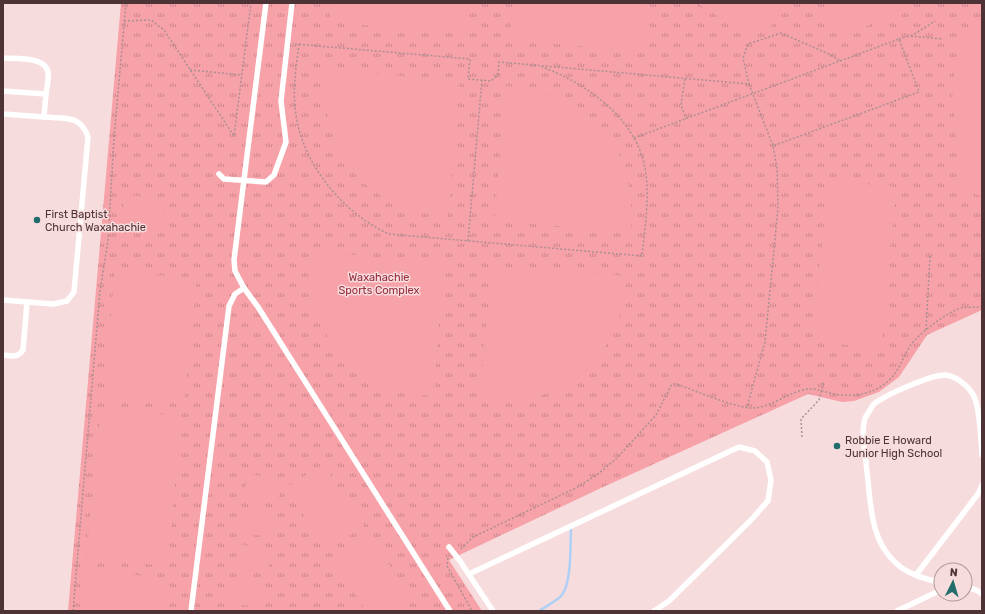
<svg xmlns="http://www.w3.org/2000/svg" width="985" height="614" font-family="Rubik,sans-serif">
	<defs>
		<pattern id="grass-tufts" width="24" height="20" patternUnits="userSpaceOnUse"><rect width="24" height="20" fill="#f7a1a8"/><path d="M3 7l-1-3M5 7V3M7 7l1-3M15 17l-1-3M17 17v-4M19 17l1-3" fill="none" stroke="#ca848a"/></pattern>
	</defs>
	<rect width="100%" height="100%" fill="#f7dcdd"/>
	<polygon fill="url(#grass-tufts)" points="121,3 982,3 982,310 927,335 899,377 879,392 854,401 842,402 808,394 601,488 449,560 482,611 68,611"/>
	<g fill="#f7a1a8">
		<polygon points="331,3 468,3 465,34 329,22"/>
		<polygon points="513,3 645,3 648,17 646,52 510,40"/>
		<polygon points="697,3 783,3 772,26 753,33 722,19"/>
		<polygon points="824,3 915,3 848,35 832,20"/>
		<polygon points="978,31 982,31 982,197 970,191 960,189 952,90 958,45"/>
		<path d="M325,69L459,81L448,217C363,209 320,152 325,69Z"/>
		<path d="M506,86C591,93 638,148 631,232L494,221Z"/>
		<polygon points="828,180 896,187 881,348 813,342"/>
		<polygon points="124,195 166,198 162,232 122,229"/>
		<path d="M310,251L443,263L434,396C417,395 399,394 383,386C345,368 313,328 309,285C308,274 309,262 310,251Z"/>
		<path d="M492,266L627,276C620,361 564,408 479,401Z"/>
		<polygon points="115,271 197,279 184,404 103,396"/>
		<polygon points="101,408 182,416 167,566 86,558"/>
		<polygon points="323,464 364,526 327,551 286,488"/>
		<polygon points="247,474 281,479 278,502 244,497"/>
		<polygon points="243,510 276,514 273,537 240,533"/>
		<polygon points="371,537 412,600 395,611 366,611 334,561"/>
		<polygon points="238,544 271,549 268,572 235,567"/>
		<polygon points="84,570 166,578 163,611 80,611"/>
		<polygon points="232,580 266,585 263,608 229,603"/>
	</g>
	<g fill="none" stroke-linecap="round" stroke-linejoin="round">
		<path stroke="#aecff7" stroke-width="2.5" d="M539,611C546,606 557,601 562,595C572,581 570,546 571,530"/>
		<g stroke="#ab9092" stroke-width="1.5" stroke-dasharray="2 2" stroke-linecap="butt">
			<polyline points="124,21 151,20 164,30 234,136 251,3"/>
			<polyline points="911,36 943,39"/>
			<polyline points="899,39 913,35 935,21"/>
			<polyline points="295,44 470,59 468,79 491,81 498,75 499,62 749,84 773,146"/>
			<path d="M299,44C296,68 292,91 296,115C303,165 344,214 389,234L642,256C645,227 650,196 645,168C636,118 586,83 542,67"/>
			<polyline points="190,70 242,75"/>
			<polyline points="685,79 681,105 686,119"/>
			<polyline points="749,85 743,58 748,44 781,33 831,55 840,61"/>
			<polyline points="634,138 899,39 919,92 773,146 777,168 778,208 765,342 747,407"/>
			<polyline points="468,241 482,80"/>
			<polyline points="926,330 930,256"/>
			<polyline points="802,437 801,419 819,400 824,381"/>
			<path d="M461,549L473,537L576,488L598,474L617,458L656,415L672,384H676C694,390 735,408 752,408C770,408 786,394 803,390C813,387 821,391 830,393C850,398 872,395 887,382C899,372 902,359 910,346C918,334 947,312 961,308C967,307 975,307 982,307"/>
			<polyline points="448,558 447,566 472,611"/>
			<polyline points="73,611 100,291 108,241 114,138 126,3"/>
		</g>
		<g stroke="#fff" stroke-width="5.5">
			<path d="M3,58C15,59 45,56 48,72C49,79 47,87 46,94"/>
			<path d="M3,91L46,94L44,117C65,119 80,114 88,137L74,292L67,301L53,304L3,300"/>
			<polyline points="3,114 44,117"/>
			<polyline points="219,174 224,179 266,182 274,175 286,142 281,101 292,3"/>
			<polyline points="244,288 258,307 450,611"/>
			<path d="M3,355C11,356 18,358 23,350L27,302"/>
			<polyline points="449,547 460,561 493,611"/>
			<polyline points="469,574 739,447 755,451 767,462 771,480 768,501 751,520 669,601 654,611"/>
			<polyline points="916,575 978,494 982,485"/>
			<path d="M941,583C927,579 909,575 897,564C870,541 871,505 867,472C866,456 860,434 865,418C867,415 871,408 873,405C884,395 931,375 945,375C956,376 967,385 972,393C980,403 981,441 982,455"/>
			<polyline points="965,587 976,590 982,594"/>
			<polyline points="191,611 229,306 235,294 244,288 235,271 234,260 266,3"/>
			<polyline points="897,611 941,590"/>
		</g>
	</g>
	<g fill="#216d6c" stroke="#f7dcdd" stroke-width="1.5">
		<circle cx="37" cy="220" r="4"/>
		<circle cx="837" cy="446" r="4"/>
	</g>
	<g text-anchor="middle" dominant-baseline="central" stroke-width="3" stroke-linejoin="round" paint-order="stroke">
		<g font-size="11" fill="#4d3335" stroke="#f7dcdd" text-anchor="start">
			<text x="45" y="214">First Baptist<tspan x="45" dy="13">Church Waxahachie</tspan></text>
			<text x="845" y="440">Robbie E Howard<tspan x="845" dy="13">Junior High School</tspan></text>
		</g>
		<g font-size="11" fill="#952c3f" stroke="#f7dcdd">
			<text x="379" y="277">Waxahachie<tspan x="379" dy="13">Sports Complex</tspan></text>
		</g>
	</g>
	<rect width="985" height="614" fill="none" stroke="#4d3335" stroke-width="8"/>
	<g transform="translate(953 582) rotate(5)"><circle r="19" fill="#f7dcdd" stroke="#b3989a"/>
	<path d="M0-3L7 15L0 10L-7 15Z" fill="#216d6c"/>
	<text y="-6" font-size="11" font-weight="bold" text-anchor="middle" fill="#4d3335">N</text>
	</g>
</svg>
